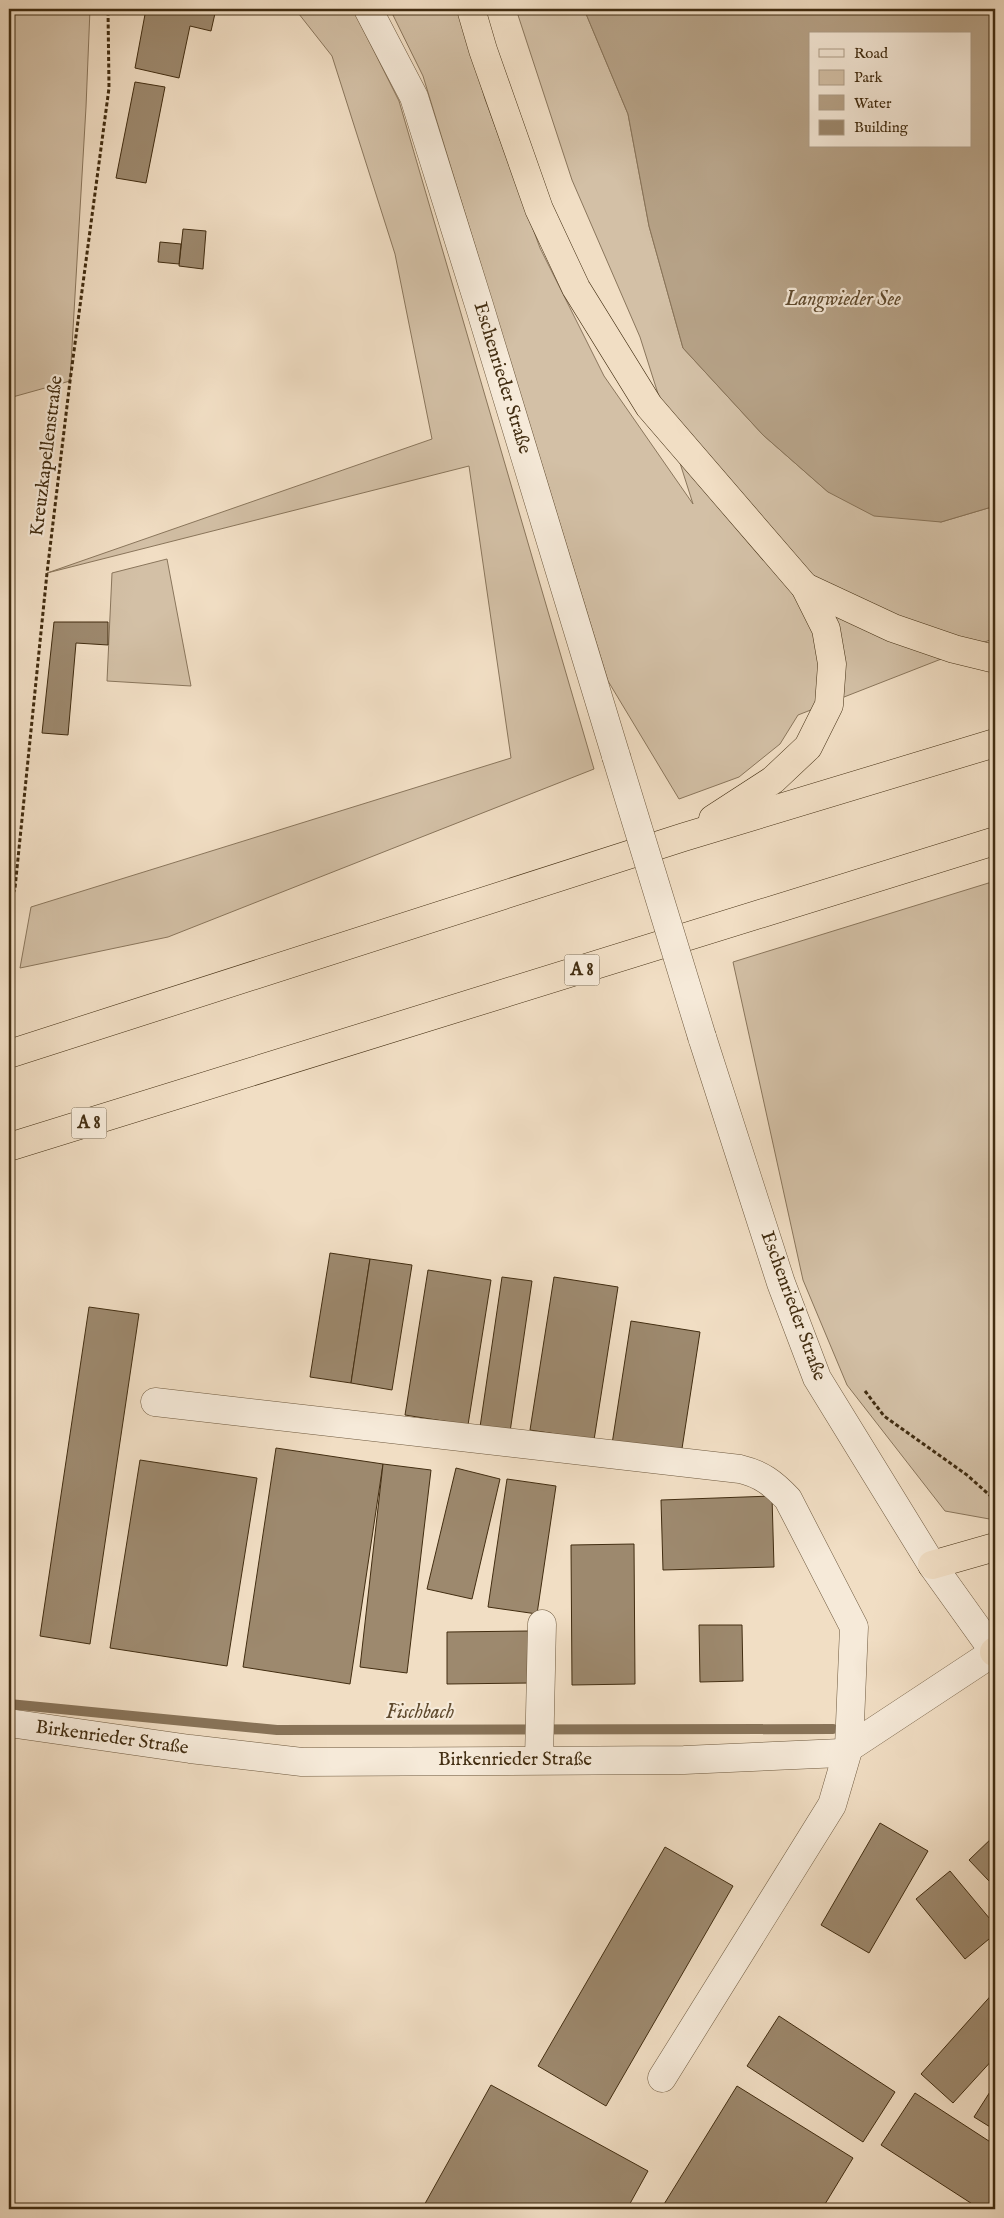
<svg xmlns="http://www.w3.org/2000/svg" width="1004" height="2218" font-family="'IM FELL English',serif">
	<rect width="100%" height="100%" fill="#f1dec4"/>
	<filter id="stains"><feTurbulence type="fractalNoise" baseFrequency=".004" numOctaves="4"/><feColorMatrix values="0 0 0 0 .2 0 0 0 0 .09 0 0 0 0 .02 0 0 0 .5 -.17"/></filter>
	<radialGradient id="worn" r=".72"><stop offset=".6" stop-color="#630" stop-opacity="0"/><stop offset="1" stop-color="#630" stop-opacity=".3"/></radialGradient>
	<g fill="#d3c0a6" stroke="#8a765c">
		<polygon points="9,9 90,9 86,107 70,381 9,398"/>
		<polygon points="295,9 353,9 399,101 594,769 168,937 20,968 31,907 511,758 469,466 47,573 432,439 395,254 332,56"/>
		<polygon points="390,9 459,9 485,99 540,248 604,376 693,504 640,337 572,180 516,9 584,9 628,114 649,226 683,348 763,435 828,492 941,522 995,506 995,638 798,715 780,744 739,777 679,799 608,681 423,76"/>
		<polygon points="167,559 191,686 107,681 112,573"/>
		<polygon points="995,881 995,1520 945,1511 847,1385 803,1280 733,962"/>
	</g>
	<path fill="#b6a287" stroke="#887358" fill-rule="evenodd" d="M584,9H995V506L941,522L874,516L828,492L763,435L683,348L649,226L628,114ZM810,34H970V146H810Z"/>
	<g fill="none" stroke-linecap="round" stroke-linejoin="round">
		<polyline stroke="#887358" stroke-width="10" points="9,1704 277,1730 833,1729"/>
	</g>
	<g fill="#9d896e" stroke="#422d11">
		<polygon points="146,9 216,9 211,31 190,26 179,78 135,68"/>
		<polygon points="135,82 165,87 146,183 116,178"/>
		<polygon points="183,229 206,231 203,269 179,266"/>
		<polygon points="160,242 181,244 179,264 158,262"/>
		<polygon points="54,622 108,622 108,645 76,643 68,735 42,733"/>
		<polygon points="330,1253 370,1259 351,1383 310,1377"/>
		<polygon points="370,1259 412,1265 392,1390 351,1383"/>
		<polygon points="428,1270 491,1280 468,1425 405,1415"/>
		<polygon points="502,1277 532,1281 510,1432 480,1427"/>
		<polygon points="554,1277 618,1287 594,1440 530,1430"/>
		<polygon points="89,1307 139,1314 90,1644 40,1636"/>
		<polygon points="631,1321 700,1332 681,1455 612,1444"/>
		<polygon points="276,1448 383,1464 350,1684 243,1667"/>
		<polygon points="140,1460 257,1478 227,1666 110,1648"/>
		<polygon points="383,1464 431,1470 407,1673 360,1667"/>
		<polygon points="456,1468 500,1479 472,1599 427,1589"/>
		<polygon points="507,1479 556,1486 537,1614 488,1607"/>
		<polygon points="772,1496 774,1567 663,1570 661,1500"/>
		<polygon points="634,1544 635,1684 572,1685 571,1545"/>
		<polygon points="699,1625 742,1625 743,1681 700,1682"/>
		<polygon points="529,1631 530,1683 447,1684 447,1632"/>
		<polygon points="880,1823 928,1851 869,1953 821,1925"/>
		<polygon points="995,1835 995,1875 989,1881 969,1860"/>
		<polygon points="665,1847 733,1886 606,2106 538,2066"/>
		<polygon points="950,1871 995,1925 995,1934 965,1959 916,1899"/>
		<polygon points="995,1991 995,2057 953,2103 921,2074"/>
		<polygon points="779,2016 895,2092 863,2142 747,2066"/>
		<polygon points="995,2084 995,2130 974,2117"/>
		<polygon points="491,2085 648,2171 627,2209 422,2209"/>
		<polygon points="737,2086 853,2158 822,2209 661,2209"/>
		<polygon points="915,2093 995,2145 995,2209 980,2209 881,2145"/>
	</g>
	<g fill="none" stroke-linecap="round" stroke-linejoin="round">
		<defs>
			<g id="minor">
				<polyline points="368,9 414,97 479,305 616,756"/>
				<polyline points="702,1037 781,1283 817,1378 932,1565 995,1653"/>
				<path d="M155,1402L740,1469C761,1474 773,1483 788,1499L854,1627L849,1747L832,1805L662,2078"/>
				<polyline points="9,1723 190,1749 302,1762 684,1760 841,1753 994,1652"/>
				<polyline points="539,1760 542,1624"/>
			</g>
			<g id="highway">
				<polyline points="471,9 483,50 539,209 576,288 649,406 805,587 826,629 832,664 829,705 808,747 773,780 713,819"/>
				<polyline points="805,587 893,628 954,649 995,659"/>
				<polyline points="9,1054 684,837 995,743"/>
				<polyline points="9,1147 995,841"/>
				<polyline points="932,1565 995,1547"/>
				<polyline points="994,1652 995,1651"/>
			</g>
		</defs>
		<use href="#minor" stroke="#6e593e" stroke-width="29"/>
		<use href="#highway" stroke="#422d11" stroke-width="29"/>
		<g stroke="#422d11" stroke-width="3" stroke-dasharray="4 2.5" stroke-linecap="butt">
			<polyline points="9,906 15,888 47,573 70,381 109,88 108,9"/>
			<polyline points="865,1391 884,1416 967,1475 995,1500"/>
		</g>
		<use href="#minor" stroke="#f6ead9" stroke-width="28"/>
		<use href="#highway" stroke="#f1dec4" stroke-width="28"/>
		<defs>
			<polyline id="minor-bridge" points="616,756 702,1037"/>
		</defs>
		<use href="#minor-bridge" stroke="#6e593e" stroke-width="29" stroke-linecap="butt"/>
		<use href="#minor-bridge" stroke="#f6ead9" stroke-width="28"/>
	</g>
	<g text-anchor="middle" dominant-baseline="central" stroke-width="4.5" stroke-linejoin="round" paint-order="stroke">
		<g fill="#f6ead9" stroke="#78664d" stroke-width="1">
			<rect x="564.5" y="954.5" width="35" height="31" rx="4"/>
			<rect x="71.5" y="1107.5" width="35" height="31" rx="4"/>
		</g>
		<g font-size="18" font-weight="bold" fill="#422d11">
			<text x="582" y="970">A 8</text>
			<text x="89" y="1123">A 8</text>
		</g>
		<g font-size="19" fill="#422d11" stroke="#f6ead9">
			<text transform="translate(502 378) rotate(73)">Eschenrieder Straße</text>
			<text transform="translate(47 456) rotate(-83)">Kreuzkapellenstraße</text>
			<text transform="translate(793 1306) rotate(70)">Eschenrieder Straße</text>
			<text transform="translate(112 1738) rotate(8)">Birkenrieder Straße</text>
			<text x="515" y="1760">Birkenrieder Straße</text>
		</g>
		<g font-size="20" font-style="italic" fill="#5f4a2e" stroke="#f6ead9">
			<text x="843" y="299">Langwieder See</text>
			<text x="420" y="1712">Fischbach</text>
		</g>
	</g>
	<rect width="1004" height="2218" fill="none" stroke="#f1dec4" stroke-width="30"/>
	<rect x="10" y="10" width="984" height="2198" fill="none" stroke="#422d11" stroke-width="2.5"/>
	<rect x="15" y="15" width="974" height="2188" fill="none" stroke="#422d11"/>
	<rect x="809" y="32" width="162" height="115" fill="#f6ead9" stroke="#ae9e89"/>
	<rect x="819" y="49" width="25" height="8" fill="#f6ead9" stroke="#ae9e89"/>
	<text x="854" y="58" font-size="15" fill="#422d11">Road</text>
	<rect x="819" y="70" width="25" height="15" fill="#d3c0a6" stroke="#ae9e89"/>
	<text x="854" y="82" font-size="15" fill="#422d11">Park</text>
	<rect x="819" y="95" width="25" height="15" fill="#b6a287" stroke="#ae9e89"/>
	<text x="854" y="108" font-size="15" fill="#422d11">Water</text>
	<rect x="819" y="120" width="25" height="15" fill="#9d896e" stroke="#ae9e89"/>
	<text x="854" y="132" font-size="15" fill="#422d11">Building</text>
	<rect width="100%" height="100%" filter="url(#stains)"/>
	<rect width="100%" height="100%" fill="url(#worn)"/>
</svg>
